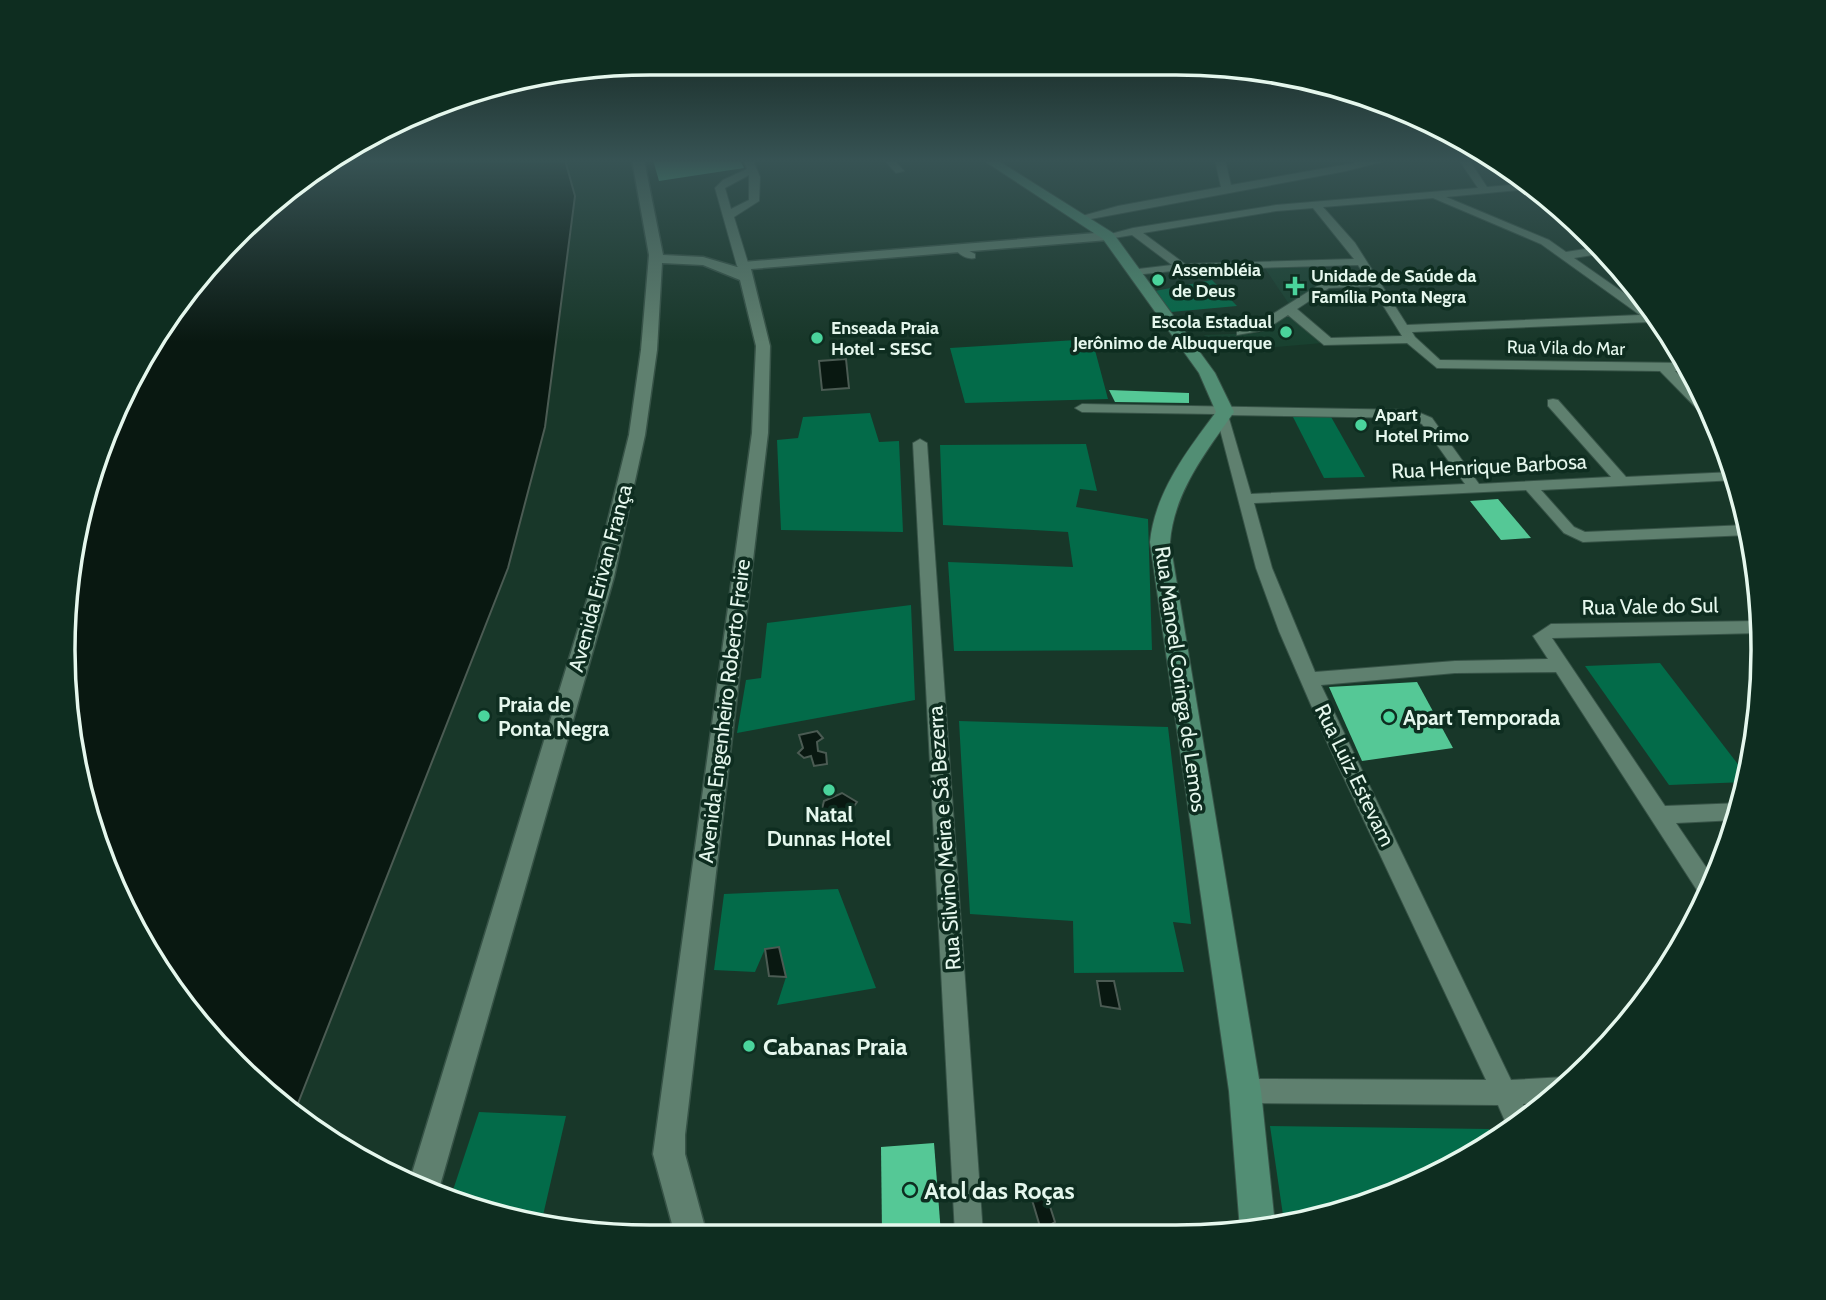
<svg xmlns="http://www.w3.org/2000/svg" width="1826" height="1300" font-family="Cabin,sans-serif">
	<rect width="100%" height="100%" fill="#183729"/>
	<g fill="#194130">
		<polygon points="1264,267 1316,267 1325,279 1289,304"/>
		<polygon points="1288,312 1323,343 1214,352 1204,335 1259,333"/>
	</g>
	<g fill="#036b49">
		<polygon points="1212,280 1237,306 1171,312 1155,291"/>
		<polygon points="1092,339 1108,399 965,403 950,348"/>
		<polygon points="870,413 879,442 899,441 903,532 781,530 777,440 798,438 803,417"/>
		<polygon points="1292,415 1330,415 1365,477 1324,478"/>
		<polygon points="1086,444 1097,491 1080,489 1076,507 1148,519 1152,650 954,651 948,562 1073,567 1068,532 943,525 940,445"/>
		<polygon points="911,605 915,700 737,733 746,680 761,678 767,623"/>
		<polygon points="1660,663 1747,776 1746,782 1669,785 1585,666"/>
		<polygon points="959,721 1168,727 1191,924 1173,922 1184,972 1074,973 1073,921 970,914"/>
		<polygon points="838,889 876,988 777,1005 786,977 778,947 765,949 755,972 714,970 724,894"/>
		<polygon points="479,1112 566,1116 541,1224 498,1217 450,1199"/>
		<polygon points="1270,1126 1489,1129 1493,1138 1435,1177 1284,1222"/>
	</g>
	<g fill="#091811" stroke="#4b5b53" stroke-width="2">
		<polygon points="328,160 565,160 575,196 545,427 508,568 293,1116 209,1037 123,909 68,727 68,573 108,425 208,263"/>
		<polygon points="846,359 849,388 822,390 819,361"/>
		<polygon points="817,731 823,738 817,742 818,751 826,753 827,764 814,766 811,756 804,758 798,753 803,748 799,735"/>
		<path d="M842,793L857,802C848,816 840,816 824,813L826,823L815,824L813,811L822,809L824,801Z"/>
		<polygon points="779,947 786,977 769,976 765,949"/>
		<polygon points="1097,981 1114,981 1120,1009 1101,1006"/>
		<polygon points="1044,1188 1055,1222 1041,1230 1030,1193"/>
	</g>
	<g fill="#55c896">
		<polygon points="653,160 740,160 744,168 659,181"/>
		<polygon points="1109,390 1189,393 1189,403 1115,402"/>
		<polygon points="1498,499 1531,538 1501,540 1470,501"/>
		<polygon points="1417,682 1453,748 1362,761 1329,687"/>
		<polygon points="934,1143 941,1234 882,1234 881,1147"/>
	</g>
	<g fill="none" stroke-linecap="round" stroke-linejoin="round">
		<defs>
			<g id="minor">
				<path d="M743,160H753L760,177L759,201L734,217L749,266L743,269L737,266L715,188L723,180L747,169ZM749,175V200L731,209L725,188Z"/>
				<polygon points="884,160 894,160 904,171 896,173"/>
				<polygon points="1215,160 1225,160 1231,185 1371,160 1389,160 1346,171 1080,221 1075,218 1118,206 1221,187"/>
				<path d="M1459,160H1469L1487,187L1522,184L1528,189L1446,197L1549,240L1566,252L1598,247L1605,253L1574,258L1654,314L1665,329L1649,322L1412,332L1415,337L1440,360L1687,363L1691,370L1675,371L1704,400L1713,419L1706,418L1660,371L1437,368L1407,343L1324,345L1288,315L1265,330L1237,335V329L1257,324L1322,283L1367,279L1358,265L1182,270L1134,275L1128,272L1130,270L1172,265L1132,235L1108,239L1103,236L1133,228L1276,205L1478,188ZM1433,198L1541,244L1640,315L1407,325L1355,243L1323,207ZM1313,208L1354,259L1185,264L1143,233L1276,211ZM1371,286L1402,336L1331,338L1297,309L1329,288Z"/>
				<path d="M960,246L975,254V258C968,260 959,255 955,249Z"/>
				<path d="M1553,399L1558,400L1626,477L1734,472L1736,480L1541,490L1574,527L1585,532L1747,525L1749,535L1583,542L1564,533L1526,490L1254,503L1272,568L1315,672L1455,661L1548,659L1533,636L1551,624L1760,621V633L1552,638L1665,806L1742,803L1736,820L1676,823L1714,879L1706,899L1702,898L1556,672L1455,673L1321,685L1511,1080L1565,1077L1574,1080L1546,1103L1523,1104L1528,1115L1508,1128L1498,1105L1245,1103L1236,1100L1233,1091L1236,1082L1245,1079L1486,1080L1327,742L1279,631L1256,568L1216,414L1082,412L1075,408L1082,404L1413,410L1432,418L1479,484L1611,477L1548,406V400ZM1228,415L1410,418L1422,424L1465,484L1251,494Z"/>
				<polygon points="920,439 927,443 983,1234 955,1234 913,443"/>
			</g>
			<polygon id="tertiary" points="632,160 644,160 663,255 703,257 737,267 743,262 1108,232 1114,236 1108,240 751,269 770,346 768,433 685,1135 685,1154 707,1235 675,1235 653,1154 752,433 756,346 740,280 703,265 662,263 657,350 645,435 614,577 439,1189 437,1194 409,1183 594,577 629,435 641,350 649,255"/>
			<path id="secondary" d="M983,160H997L1113,233L1215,373L1234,412C1206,452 1174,492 1170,542L1261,1091L1275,1225L1253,1232L1240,1230L1229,1091L1150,542C1155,492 1187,451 1216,412L1199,373L1103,239Z"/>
		</defs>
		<use href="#minor" stroke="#375347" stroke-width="2"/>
		<use href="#tertiary" stroke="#375347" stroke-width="3"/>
		<use href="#secondary" stroke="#375347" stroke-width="2"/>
		<use href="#minor" fill="#5f806f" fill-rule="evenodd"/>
		<use href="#tertiary" fill="#5f806f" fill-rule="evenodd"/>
		<use href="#secondary" fill="#528e74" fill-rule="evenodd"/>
	</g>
	<linearGradient id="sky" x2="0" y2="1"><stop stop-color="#0d1e17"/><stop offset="0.47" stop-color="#375354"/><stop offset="1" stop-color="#375354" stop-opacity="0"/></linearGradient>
	<rect width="1826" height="342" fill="url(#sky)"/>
	<g fill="#4ad49c" stroke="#0e2d20" stroke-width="2.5">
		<circle cx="1158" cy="280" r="7"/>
		<path d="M1291.5 275.5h7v7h7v7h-7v7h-7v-7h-7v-7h7z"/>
		<circle cx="1286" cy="332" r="7"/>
		<circle cx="817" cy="338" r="7"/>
		<circle cx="1361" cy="425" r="7"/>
		<circle cx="484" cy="716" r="7"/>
		<circle cx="1389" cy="717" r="7"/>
		<circle cx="829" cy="790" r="7"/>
		<circle cx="749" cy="1046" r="7"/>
		<circle cx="910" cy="1190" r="7"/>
	</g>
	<g text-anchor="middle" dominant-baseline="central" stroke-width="7" stroke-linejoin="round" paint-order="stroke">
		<g font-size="18" font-weight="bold" fill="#e5f7ed" stroke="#0e2d20" text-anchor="start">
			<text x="1172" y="270">Assembléia<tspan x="1172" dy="21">de Deus</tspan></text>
			<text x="1311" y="276">Unidade de Saúde da<tspan x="1311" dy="21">Família Ponta Negra</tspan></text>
			<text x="1272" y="322" text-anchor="end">Escola Estadual<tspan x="1272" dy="21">Jerônimo de Albuquerque</tspan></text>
			<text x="831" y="328">Enseada Praia<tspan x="831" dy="21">Hotel - SESC</tspan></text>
			<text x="1375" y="415">Apart<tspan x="1375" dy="21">Hotel Primo</tspan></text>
		</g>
		<g font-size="18" fill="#e5f7ed" stroke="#0e2d20">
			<text transform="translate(1566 348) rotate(1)">Rua Vila do Mar</text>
		</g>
		<g font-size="21" fill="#e5f7ed" stroke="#0e2d20">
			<text transform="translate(1489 466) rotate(-3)">Rua Henrique Barbosa</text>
			<text transform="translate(600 578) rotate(-75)">Avenida Erivan França</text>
			<text transform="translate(1650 606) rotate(-1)">Rua Vale do Sul</text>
			<text transform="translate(1181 679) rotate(82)">Rua Manoel Coringa de Lemos</text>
			<text transform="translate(724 711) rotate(-83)">Avenida Engenheiro Roberto Freire</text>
			<text transform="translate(1355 775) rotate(64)">Rua Luiz Estevam</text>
			<text transform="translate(944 838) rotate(-94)">Rua Silvino Meira e Sá Bezerra</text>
		</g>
		<g font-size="21" font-weight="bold" fill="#e5f7ed" stroke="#0e2d20" text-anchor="start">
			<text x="498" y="704">Praia de<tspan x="498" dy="24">Ponta Negra</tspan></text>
			<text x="1403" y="717">Apart Temporada</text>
			<text x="829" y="814" text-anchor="middle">Natal<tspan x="829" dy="24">Dunnas Hotel</tspan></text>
		</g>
		<g font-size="24" font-weight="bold" fill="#e5f7ed" stroke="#0e2d20" text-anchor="start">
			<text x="763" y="1046">Cabanas Praia</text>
			<text x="924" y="1190">Atol das Roças</text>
		</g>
	</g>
	<path d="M0 0H1826V1300H0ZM650 75H1176A575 575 0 0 1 1751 650V650A575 575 0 0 1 1176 1225H650A575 575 0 0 1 75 650V650A575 575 0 0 1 650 75Z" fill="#0e2d20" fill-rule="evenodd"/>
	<path fill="none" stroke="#e5f7ed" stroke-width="3.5" d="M650 75H1176A575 575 0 0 1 1751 650V650A575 575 0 0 1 1176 1225H650A575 575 0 0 1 75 650V650A575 575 0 0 1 650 75Z"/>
</svg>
